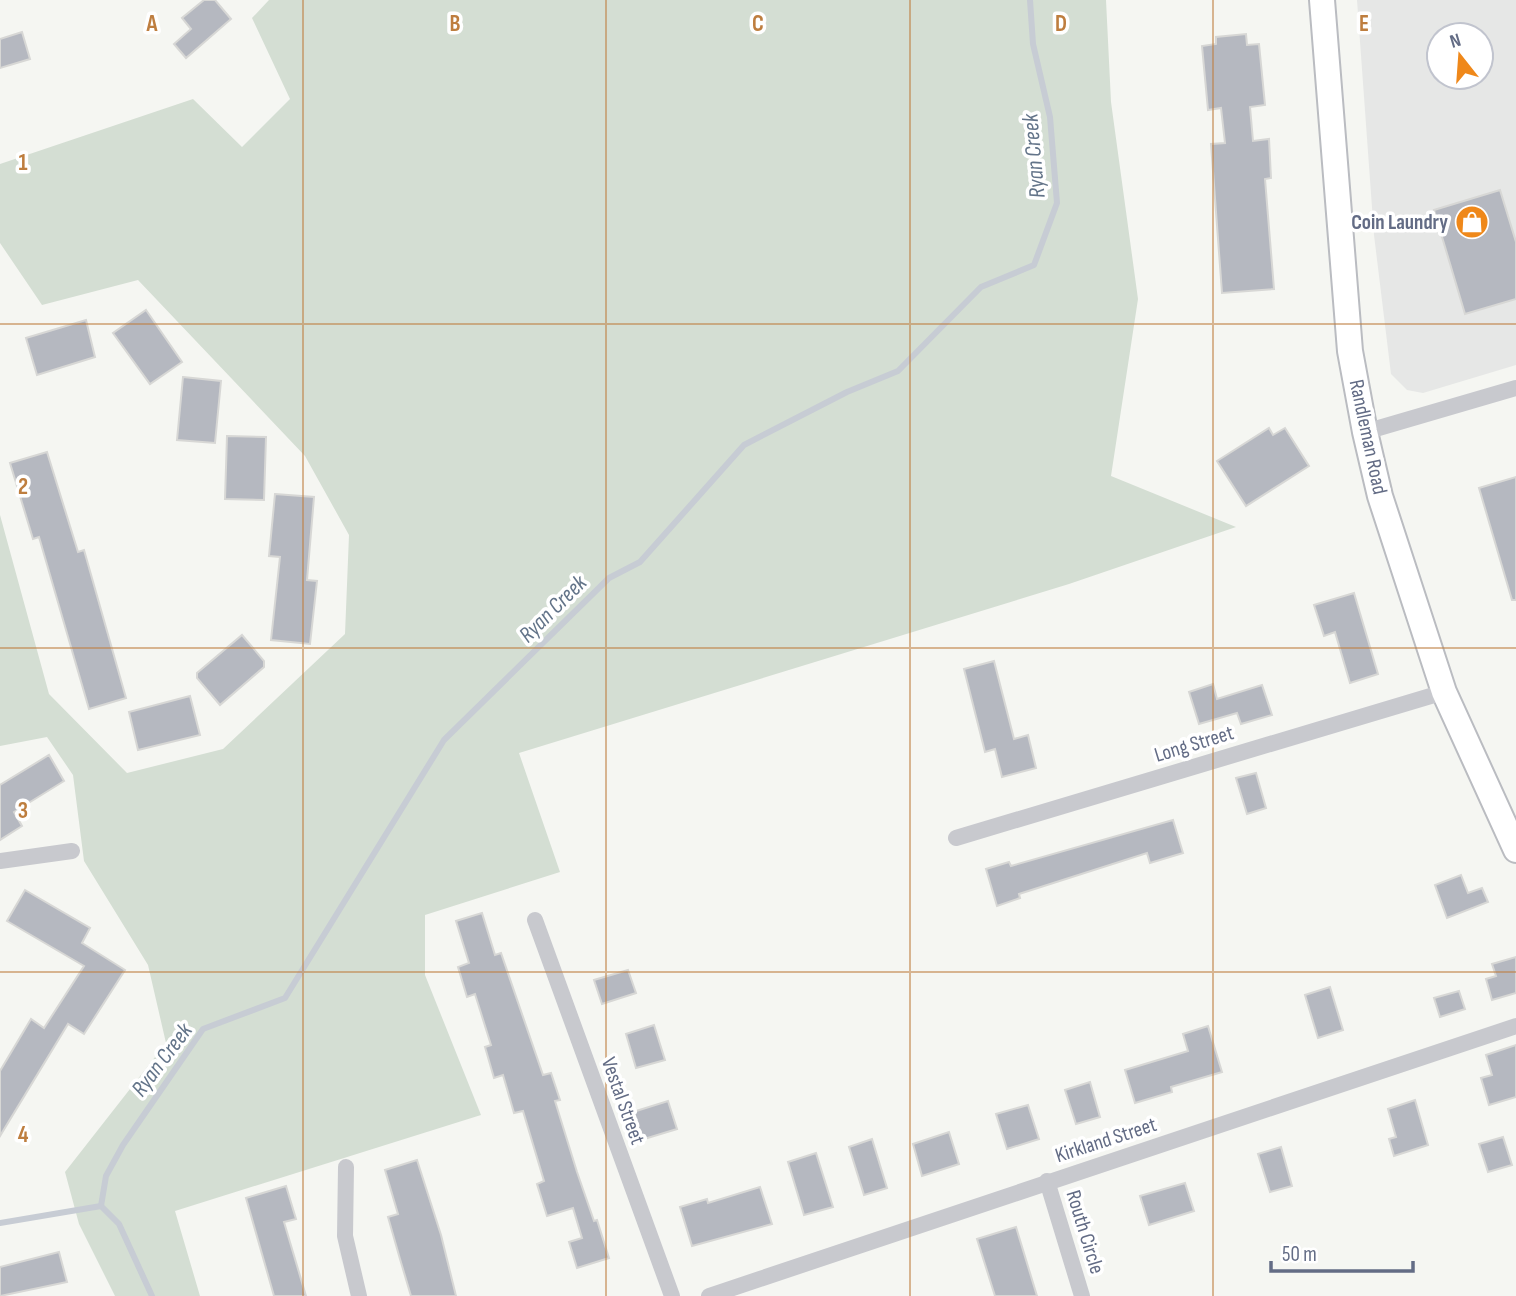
<svg xmlns="http://www.w3.org/2000/svg" width="1516" height="1296" font-family="'Sofia Sans Condensed',sans-serif">
	<rect width="100%" height="100%" fill="#f5f6f2"/>
	<path fill="#e6e7e6" fill-rule="evenodd" d="M1357,0H1516V365L1423,393L1407,390L1391,374L1374,235ZM1439,35H1481V77H1439Z"/>
	<polygon fill="#d4ded3" points="269,0 1106,0 1111,102 1138,299 1111,476 1236,527 1069,584 519,753 560,872 425,915 425,975 481,1115 175,1211 200,1296 115,1296 79,1224 65,1172 166,1043 148,965 84,861 73,775 47,737 0,746 0,515 49,694 127,773 223,749 345,634 349,535 305,456 138,280 42,305 0,243 0,164 193,99 242,147 290,99 252,18"/>
	<g fill="none" stroke-linecap="round" stroke-linejoin="round">
		<g stroke="#c7ccd4" stroke-width="6">
			<polyline points="101,1206 106,1176 123,1145 203,1029 285,998 444,740 609,578 640,562 744,445 847,392 898,371 981,287 1034,265 1057,203 1050,117 1033,44 1030,0"/>
			<polyline points="101,1206 119,1224 152,1296"/>
			<polyline points="0,1223 101,1206"/>
		</g>
	</g>
	<g fill="#b5b8c0" stroke="#d7d7d5" stroke-width="2">
		<polygon points="204,0 215,0 231,19 186,58 174,44 191,29 182,18"/>
		<polygon points="22,32 30,59 0,68 0,39"/>
		<polygon points="1246,34 1247,45 1259,44 1265,105 1250,107 1253,141 1269,139 1271,178 1265,179 1274,289 1222,293 1211,144 1225,143 1221,108 1208,110 1202,46 1216,44 1216,37"/>
		<polygon points="1500,190 1516,242 1516,299 1465,314 1434,210"/>
		<polygon points="146,310 182,362 150,384 113,333"/>
		<polygon points="86,320 95,357 37,375 26,338"/>
		<polygon points="183,377 221,381 215,443 177,440"/>
		<polygon points="1269,428 1273,435 1285,428 1309,466 1246,506 1217,461"/>
		<polygon points="227,436 266,437 264,500 225,499"/>
		<polygon points="47,452 78,552 84,550 126,698 89,709 39,537 33,539 10,463"/>
		<polygon points="1516,477 1516,600 1512,600 1479,488"/>
		<polygon points="275,494 314,497 307,580 317,581 310,644 271,640 280,557 269,556"/>
		<polygon points="1354,593 1378,674 1350,683 1335,632 1324,636 1314,605"/>
		<polygon points="242,635 264,661 264,667 220,705 197,678 197,673"/>
		<polygon points="994,661 1014,739 1028,735 1036,768 1002,777 995,749 985,752 964,669"/>
		<polygon points="1213,684 1217,699 1262,685 1272,715 1241,724 1237,713 1199,724 1189,692"/>
		<polygon points="190,696 200,735 138,750 129,712"/>
		<polygon points="49,755 64,781 14,812 22,826 0,840 0,785"/>
		<polygon points="1256,773 1266,808 1247,814 1236,778"/>
		<polygon points="1173,820 1183,853 1150,863 1147,853 1019,894 1020,898 997,906 986,869 1009,862 1011,866"/>
		<polygon points="1461,875 1468,893 1482,888 1488,902 1447,918 1435,885"/>
		<polygon points="25,890 90,928 82,943 125,970 84,1034 68,1024 0,1136 0,1071 31,1019 44,1028 84,966 7,921"/>
		<polygon points="482,913 495,955 501,953 543,1075 551,1073 560,1100 555,1101 577,1172 594,1221 597,1220 609,1258 577,1268 569,1242 582,1238 573,1208 547,1216 537,1184 544,1181 523,1111 514,1113 503,1075 494,1078 485,1047 491,1045 475,994 467,997 458,967 469,963 456,921"/>
		<polygon points="1516,957 1516,993 1492,1000 1486,979 1496,976 1492,964"/>
		<polygon points="628,970 636,993 602,1004 594,980"/>
		<polygon points="1330,987 1343,1030 1318,1038 1305,995"/>
		<polygon points="1459,991 1465,1009 1440,1017 1434,998"/>
		<polygon points="654,1025 665,1060 636,1068 626,1034"/>
		<polygon points="1208,1026 1222,1072 1171,1087 1172,1092 1135,1103 1125,1070 1188,1051 1183,1034"/>
		<polygon points="1516,1045 1516,1097 1489,1105 1481,1078 1492,1075 1486,1055"/>
		<polygon points="1090,1082 1100,1117 1076,1124 1065,1090"/>
		<polygon points="1415,1100 1428,1145 1394,1156 1389,1139 1396,1137 1388,1109"/>
		<polygon points="668,1101 677,1129 641,1140 633,1112"/>
		<polygon points="1028,1105 1039,1139 1007,1149 996,1114"/>
		<polygon points="949,1132 959,1164 922,1176 913,1144"/>
		<polygon points="1503,1137 1512,1165 1488,1172 1479,1144"/>
		<polygon points="872,1139 887,1188 864,1195 849,1147"/>
		<polygon points="1281,1147 1292,1186 1270,1192 1258,1154"/>
		<polygon points="816,1153 833,1207 804,1215 788,1162"/>
		<polygon points="417,1160 441,1235 456,1296 411,1296 400,1259 388,1217 398,1214 385,1170"/>
		<polygon points="1185,1183 1194,1211 1149,1225 1140,1196"/>
		<polygon points="286,1186 296,1219 284,1222 306,1296 274,1296 246,1198"/>
		<polygon points="760,1187 772,1224 692,1246 680,1207 707,1199 708,1203"/>
		<polygon points="1016,1227 1037,1296 995,1296 977,1239"/>
		<polygon points="59,1252 67,1282 0,1296 0,1267"/>
	</g>
	<g fill="none" stroke-linecap="round" stroke-linejoin="round">
		<defs>
			<polyline id="primary" points="1322,0 1350,351 1365,432 1380,496 1444,692 1516,850"/>
		</defs>
		<use href="#primary" stroke="#babcc1" stroke-width="28"/>
		<g stroke="#c8c9ce" stroke-width="16">
			<polyline points="1365,432 1516,388"/>
			<polyline points="956,838 1444,692"/>
			<polyline points="0,861 72,851"/>
			<polyline points="535,920 672,1296"/>
			<polyline points="346,1167 345,1236 359,1296"/>
			<polyline points="1047,1181 1082,1296"/>
			<polyline points="709,1296 1516,1026"/>
		</g>
		<use href="#primary" stroke="#fff" stroke-width="24"/>
	</g>
	<path fill="none" stroke="#be7e3f" stroke-width="2" stroke-opacity="0.55" d="M303,0V1296M606,0V1296M910,0V1296M1213,0V1296M0,324H1516M0,648H1516M0,972H1516"/>
	<defs>
		<symbol id="shop-disc" viewBox="-11 -11 22 22"><circle r="9.5" fill="#ef881a" stroke="#fff"/><path d="M-5-2.5h2.3a2.7 3.5 0 0 1 5.4 0H5L5.5 6h-11ZM-1.5-2.5h3a1.5 2.3 0 0 0-3 0Z" fill="#fff"/></symbol>
	</defs>
	<g fill-rule="evenodd">
		<use href="#shop-disc" x="1453" y="203" width="38" height="38"/>
	</g>
	<g text-anchor="middle" dominant-baseline="central" stroke-width="7" stroke-linejoin="round" paint-order="stroke">
		<g font-size="21" font-weight="bold" fill="#636c85" stroke="#fff" text-anchor="end">
			<text x="1448" y="222">Coin Laundry</text>
		</g>
		<g font-size="21" fill="#636c85" stroke="#fff">
			<text transform="translate(1368 437) rotate(78)">Randleman Road</text>
			<text transform="translate(1194 744) rotate(-17)">Long Street</text>
			<text transform="translate(623 1101) rotate(70)">Vestal Street</text>
			<text transform="translate(1106 1140) rotate(-18)">Kirkland Street</text>
			<text transform="translate(1085 1232) rotate(73)">Routh Circle</text>
		</g>
		<g font-size="23" font-style="italic" fill="#637489" stroke="#fff">
			<text transform="translate(1034 156) rotate(-95)">Ryan Creek</text>
			<text transform="translate(553 609) rotate(-45)">Ryan Creek</text>
			<text transform="translate(162 1060) rotate(-53)">Ryan Creek</text>
		</g>
	</g>
	<g font-size="23" text-anchor="middle" font-weight="bold" fill="#be7e3f" stroke="#fff" stroke-width="7" stroke-linejoin="round" paint-order="stroke">
		<text x="152" y="31">A</text>
		<text x="455" y="31">B</text>
		<text x="758" y="31">C</text>
		<text x="1061" y="31">D</text>
		<text x="1364" y="31">E</text>
		<text x="23" y="170">1</text>
		<text x="23" y="494">2</text>
		<text x="23" y="818">3</text>
		<text x="23" y="1142">4</text>
	</g>
	<g transform="translate(1460 56) rotate(343)"><circle r="33" fill="#ffffff" stroke="#c1c4ce" stroke-width="2"/>
	<path d="M0-5L12 26L0 18L-12 26Z" fill="#ef881a"/>
	<text y="-10" font-size="19" font-weight="bold" text-anchor="middle" fill="#636c85">N</text>
	</g>
	<path d="M1271 1261v10h142v-10" fill="none" stroke="#636c85" stroke-width="3.5"/>
	<text x="1282" y="1261" font-size="21" fill="#636c85" stroke="#ffffff" stroke-width="5" paint-order="stroke">50 m</text>
</svg>
